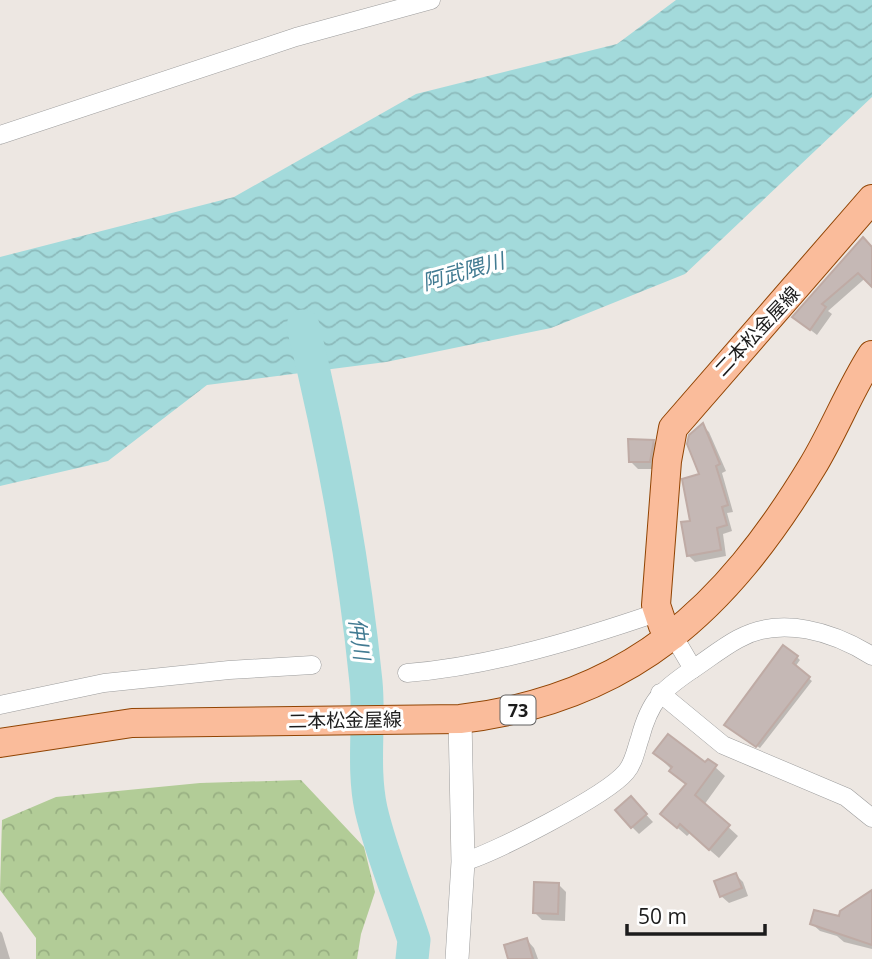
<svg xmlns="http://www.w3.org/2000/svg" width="872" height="959" font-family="'Open Sans','Noto Sans JP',sans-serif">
	<defs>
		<pattern id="forest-crowns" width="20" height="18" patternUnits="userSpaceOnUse" patternTransform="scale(1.75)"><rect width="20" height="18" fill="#b2cc97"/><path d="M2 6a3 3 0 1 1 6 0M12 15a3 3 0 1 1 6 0" fill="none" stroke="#98af82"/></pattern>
		<pattern id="water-waves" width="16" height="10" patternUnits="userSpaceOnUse" patternTransform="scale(1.75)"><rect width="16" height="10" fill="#a3dadb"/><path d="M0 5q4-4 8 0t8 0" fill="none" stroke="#8cbabb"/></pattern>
	</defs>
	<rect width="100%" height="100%" fill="#ede7e2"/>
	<polygon fill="url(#forest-crowns)" points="301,780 364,847 375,892 361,934 357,959 36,959 36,938 0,890 2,820 56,797 200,783"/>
	<polygon fill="url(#water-waves)" points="676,0 872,0 872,97 685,274 551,328 386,362 207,385 108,461 0,486 0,257 234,197 416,94 617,44"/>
	<g fill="#0003">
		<polygon points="848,255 870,274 828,311 832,314 817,335 794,317"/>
		<polygon points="703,426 709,432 726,471 722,473 733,512 727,513 732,531 723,534 726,556 695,562 688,555 702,475"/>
		<polygon points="653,441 661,449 657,469 638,469 630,461"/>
		<polygon points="797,657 800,660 795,667 812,681 760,748 729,728"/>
		<polygon points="655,753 715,767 725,776 704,805 738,836 719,858 690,833 687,836 672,823 687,785"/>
		<polygon points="638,806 653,822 639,834 632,827"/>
		<polygon points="736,875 743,882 748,896 729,903 721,896"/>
		<polygon points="558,884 566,892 565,921 542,920 535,913"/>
		<polygon points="872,892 872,949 844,942 837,936 820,931 812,924 840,919"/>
		<polygon points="0,931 2,933 10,959 0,959"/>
		<polygon points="527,940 534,948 538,959 510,959"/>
	</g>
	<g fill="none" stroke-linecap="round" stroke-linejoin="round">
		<path stroke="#a3dadb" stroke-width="33" d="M303,326C332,443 354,562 366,682C370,724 362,767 371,809C381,853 400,897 414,940L412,959"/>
	</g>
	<g fill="#c5b8b5" stroke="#bfaba5" stroke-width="2">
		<polygon points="863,237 872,247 872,287 858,273 822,304 826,307 810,330 792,317"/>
		<polygon points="703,423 720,464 716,466 728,505 722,507 727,525 717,528 721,550 687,556 681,522 690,521 682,479 699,474 687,444 689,435"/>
		<polygon points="628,439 654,440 650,462 629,462"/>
		<polygon points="783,645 798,656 793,663 810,677 756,747 724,725"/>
		<polygon points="668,734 705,762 708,759 717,765 695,795 730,825 709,850 680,824 677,828 660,814 686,784 669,771 672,767 653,753"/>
		<polygon points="631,796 647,814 631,828 615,810"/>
		<polygon points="736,873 742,888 720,897 714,881"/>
		<polygon points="534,882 559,883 558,914 533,913"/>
		<polygon points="872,890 872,945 810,924 814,910 839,916 840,911"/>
		<polygon points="527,938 533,959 508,959 504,945"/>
	</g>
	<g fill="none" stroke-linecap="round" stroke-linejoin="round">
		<defs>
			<g id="minor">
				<polyline points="0,135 296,37 431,0"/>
				<path d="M693,669C708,659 723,647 738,639C781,615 834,632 872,656"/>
				<path d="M407,673C491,666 577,640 656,613"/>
				<polyline points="660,693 723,745 846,797 872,818"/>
				<polyline points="0,705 104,683 229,670 312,665"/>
				<path d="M463,862C494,853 606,796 626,772C634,763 636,749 640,738C650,700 662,690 693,669L673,635"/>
			</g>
			<polyline id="tertiary" points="457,959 463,862 460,719"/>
			<g id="primary">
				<polyline points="673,635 663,626 656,605 667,461 673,428 872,199"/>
				<path d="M0,743L132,723L460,719C630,699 726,609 812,467C834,431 849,391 872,355"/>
			</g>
		</defs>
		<use href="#minor" stroke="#9d9d9d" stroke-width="19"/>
		<use href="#tertiary" stroke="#9d9d9d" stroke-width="24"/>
		<use href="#primary" stroke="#914403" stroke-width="30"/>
		<use href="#minor" stroke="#fff" stroke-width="18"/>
		<use href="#tertiary" stroke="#fff" stroke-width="23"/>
		<use href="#primary" stroke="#fabc9b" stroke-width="28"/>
	</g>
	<g text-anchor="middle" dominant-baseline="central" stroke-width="6" stroke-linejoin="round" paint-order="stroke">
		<rect fill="#fff" stroke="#606060" stroke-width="2" x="500.5" y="695.5" width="35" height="29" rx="5"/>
		<g font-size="18" font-weight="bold" fill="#1c1c1c">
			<text x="518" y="710">73</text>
		</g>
		<g font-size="19" fill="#1c1c1c" stroke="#fff">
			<text transform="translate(757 331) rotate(-47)">二本松金屋線</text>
			<text transform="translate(345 720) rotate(-1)">二本松金屋線</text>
		</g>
		<g font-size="21" font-style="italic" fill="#427b92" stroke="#fff">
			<text transform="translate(463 271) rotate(-16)">阿武隈川</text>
			<text transform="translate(360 639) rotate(82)">仲川</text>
		</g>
	</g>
	<path d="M627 924v10h138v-10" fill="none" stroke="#1c1c1c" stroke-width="3.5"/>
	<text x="638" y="924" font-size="21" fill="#1c1c1c" stroke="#ffffff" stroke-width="5" paint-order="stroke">50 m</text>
</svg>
